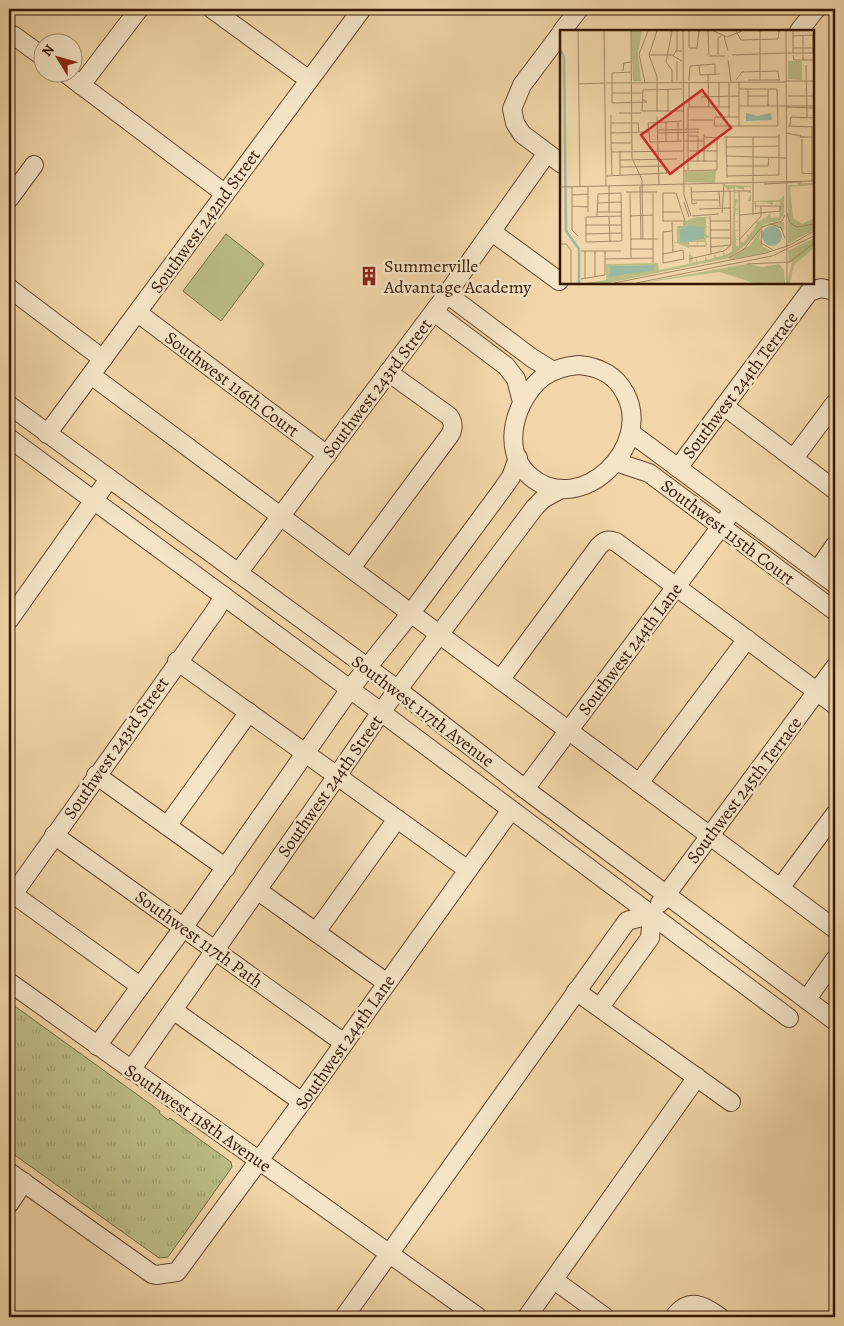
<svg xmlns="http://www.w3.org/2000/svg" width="844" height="1326" font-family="Alegreya,serif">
	<defs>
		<pattern id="grass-tufts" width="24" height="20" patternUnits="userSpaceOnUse" patternTransform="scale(1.25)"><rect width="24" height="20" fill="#bcbd85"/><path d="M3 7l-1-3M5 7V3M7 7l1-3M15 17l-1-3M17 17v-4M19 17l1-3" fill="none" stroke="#a2a271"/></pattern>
	</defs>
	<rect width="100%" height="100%" fill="#f0d6a8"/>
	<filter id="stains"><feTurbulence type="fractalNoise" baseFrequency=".004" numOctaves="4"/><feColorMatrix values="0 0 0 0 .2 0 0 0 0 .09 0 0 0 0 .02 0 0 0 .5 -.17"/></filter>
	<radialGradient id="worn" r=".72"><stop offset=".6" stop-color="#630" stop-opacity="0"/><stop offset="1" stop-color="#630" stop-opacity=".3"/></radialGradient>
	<polygon fill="url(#grass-tufts)" stroke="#786a46" points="9,1002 160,1111 159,1113 168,1120 170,1118 231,1162 232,1167 230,1170 168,1257 159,1258 9,1151"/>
	<polygon fill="#bcbd85" stroke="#786a46" points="226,234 264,264 221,321 183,291"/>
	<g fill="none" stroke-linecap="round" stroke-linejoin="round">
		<defs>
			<g id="minor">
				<polyline points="212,9 309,80"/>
				<polyline points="562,31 579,9"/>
				<polyline points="799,31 816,9"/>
				<polyline points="562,32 522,85 512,109 515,123 522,134 562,164"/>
				<polyline points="13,35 42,56"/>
				<polyline points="64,72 224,193"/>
				<polyline points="81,85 139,9"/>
				<polyline points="9,199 34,165"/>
				<polyline points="492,232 559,281"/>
				<polyline points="9,288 103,359"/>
				<polyline points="447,294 532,358 553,371"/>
				<polyline points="434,312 506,366 516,379 522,402"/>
				<polyline points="138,313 327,455"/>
				<path d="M579,365C599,367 615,374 625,393C654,446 581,518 531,477C499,451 515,399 543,377C554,369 566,366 579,365Z"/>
				<polyline points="91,375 835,929"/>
				<polyline points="9,405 397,689 525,789 835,1021"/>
				<polyline points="724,406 835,490"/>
				<polyline points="631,433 835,584"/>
				<polyline points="47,434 362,9"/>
				<polyline points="9,438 381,712 789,1018"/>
				<polyline points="794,458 835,403"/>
				<polyline points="616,462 649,473 835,611"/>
				<polyline points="678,468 809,292 821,288 835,291"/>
				<path d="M351,568L450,435C454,428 454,423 449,416L388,372"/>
				<polyline points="817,571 835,545"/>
				<polyline points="238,573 447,294 547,153"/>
				<polyline points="9,620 109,479"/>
				<polyline points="177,661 468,870"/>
				<path d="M500,680L599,546C605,540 608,539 616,542L835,705"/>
				<polyline points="96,775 226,868"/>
				<polyline points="639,783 747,639"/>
				<polyline points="525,789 734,509"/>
				<polyline points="167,826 249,712"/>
				<polyline points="54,835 344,1043"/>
				<polyline points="780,888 835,814"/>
				<polyline points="257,890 387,983"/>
				<polyline points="13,894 140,986"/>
				<polyline points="9,900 215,611 224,596"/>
				<polyline points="660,903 835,667"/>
				<polyline points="316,932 397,819"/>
				<polyline points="9,982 478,1317"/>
				<polyline points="576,991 731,1102"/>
				<polyline points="807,999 835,959"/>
				<polyline points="600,1007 650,938 652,914"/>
				<polyline points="173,1010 302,1102"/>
				<polyline points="97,1046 183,928 350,689 411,613 504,487 511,477 518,458"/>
				<polyline points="131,1070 337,776 381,712 535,507 543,499 561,489"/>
				<polyline points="9,1172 152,1274 156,1275 177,1272 302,1102 511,810"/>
				<polyline points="9,1204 24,1182"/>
				<polyline points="554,1280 605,1317"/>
				<polyline points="344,1317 627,921 652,914"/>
				<polyline points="527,1317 697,1077"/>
				<path d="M674,1317C689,1297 703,1305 720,1317"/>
			</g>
		</defs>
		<use href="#minor" stroke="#64462e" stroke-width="20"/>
		<use href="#minor" stroke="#f5e4c6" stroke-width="18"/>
	</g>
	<defs>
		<symbol id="building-bare" viewBox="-9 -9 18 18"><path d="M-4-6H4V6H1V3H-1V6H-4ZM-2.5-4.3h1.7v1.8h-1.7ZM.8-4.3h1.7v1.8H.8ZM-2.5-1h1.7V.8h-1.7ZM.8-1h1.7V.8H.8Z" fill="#8f2418" stroke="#f5e4c6" stroke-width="2.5" paint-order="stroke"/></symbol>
	</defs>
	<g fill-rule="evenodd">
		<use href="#building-bare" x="355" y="262" width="28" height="28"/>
	</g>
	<g text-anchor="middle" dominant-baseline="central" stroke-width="5" stroke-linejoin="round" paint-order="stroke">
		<g font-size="18" fill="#351606" stroke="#f5e4c6">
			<text transform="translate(205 221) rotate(-54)">Southwest 242nd Street</text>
			<text transform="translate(232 384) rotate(37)">Southwest 116th Court</text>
			<text transform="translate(740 385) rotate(-53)">Southwest 244th Terrace</text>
			<text transform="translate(377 388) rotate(-53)">Southwest 243rd Street</text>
			<text transform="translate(728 532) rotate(37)">Southwest 115th Court</text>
			<text transform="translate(630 649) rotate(-53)">Southwest 244th Lane</text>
			<text transform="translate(423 711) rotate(37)">Southwest 117th Avenue</text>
			<text transform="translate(116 748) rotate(-55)">Southwest 243rd Street</text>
			<text transform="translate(330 786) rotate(-55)">Southwest 244th Street</text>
			<text transform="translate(744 790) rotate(-53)">Southwest 245th Terrace</text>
			<text transform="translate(199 939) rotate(36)">Southwest 117th Path</text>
			<text transform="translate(345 1042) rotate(-55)">Southwest 244th Lane</text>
			<text transform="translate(198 1118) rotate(35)">Southwest 118th Avenue</text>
		</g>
		<g font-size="18" fill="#351606" stroke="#f5e4c6" text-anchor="start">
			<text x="384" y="266">Summerville<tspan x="384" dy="21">Advantage Academy</tspan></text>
		</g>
	</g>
	<g transform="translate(560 30)">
		<rect width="254" height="254" fill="#f0d6a8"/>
		<path d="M228,31H242V50L228,49ZM156,141L155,153L125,152V142ZM164,155L191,156V184V171H188L191,163L187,162L191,161V157H184V160L175,157V162H178L175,163V169L178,170L175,178L178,179L175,183L179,184H175V191H179L175,192V200H179L175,201L176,209H179L176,210V216H181V211L183,213L188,207L186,204L189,205L194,199L192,195L194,198L197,194L195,192L203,190L202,186L204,189L210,184L211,188L219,187L220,172H213V175L204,172L203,175V172H196V184L194,171L220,170L224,165V185L220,191L205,194L186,215L169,228L49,253H26L46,250V234L98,233L99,240L129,234V218L114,212H117V196H123V192L137,187H150L146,188V196H150L146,197V205L150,206L146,209V214L150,215H145V212H138L137,215V212H129V222H133L129,223L133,227L131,233L136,232V228L138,232L145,230V226L147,230L154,228V224L156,227L163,226V222L165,225L172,222L174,158L168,160ZM126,197H144V209L120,213L119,199ZM95,235L49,246L50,236ZM228,155H254L230,157L233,188L242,194L254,188V200L228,214ZM212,192H224V202L219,196L208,195L202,198L199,208L203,217L212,221L168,230L190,215L202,197ZM254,208V218L234,235L230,253H227L232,232H229L228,221ZM187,234L203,237L219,234L224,240L225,253H194L160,242L80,253Z" fill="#bcbd85" fill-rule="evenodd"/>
		<path d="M71,1H82L78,24L81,51H73Z" fill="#bcbd85"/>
		<path d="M186,83L198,86L211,83L212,90L186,91ZM129,196L144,197V209L120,213L119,199ZM202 206a10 10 0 1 1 20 0a10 10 0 1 1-20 0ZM95,235L94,240L49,247L50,236Z" fill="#9bbaa3"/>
		<path fill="none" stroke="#9bbaa3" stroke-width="2.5" d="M0,19L4,27L6,201L19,219V253"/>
		<path fill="none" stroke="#a58967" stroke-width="1" d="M18,1L20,157M44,1L46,156M71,1L72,128L82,150L83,209M112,1L106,32L112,40V52M117,1V21M123,1L124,165L131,186M129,1V18H137L139,1M148,1L149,25M154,1L167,7L182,1M176,1L181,10L218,9L219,1M200,1V50M226,1L227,253M233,1V23M243,5V30M253,5V23M164,6L168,21M233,6L254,5M233,18H254M122,21H116L113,26L122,31M226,23H254M89,25H113M158,25V9L162,4M172,25L226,23M233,25L234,30H254M149,26H165M168,30L171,52M139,35L140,45L160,44M246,35L247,87M63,41L64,33L71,32M71,42L52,43V73L87,72L82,69M148,45L149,77M176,50L182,42L218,41L219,50M188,50H220M117,51V31M129,51L130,36L155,34V45M226,51H254M129,52V77M159,52V77M169,52V87M179,52V97M46,53L226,52M85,53L79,24L88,1M19,54L45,53M108,59V82M122,59L83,60L82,81H124M179,59H217L218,96H154L155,87H179M208,59V76M52,63H82M188,66H208M228,66H254M141,67L179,66M179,76H254M188,76V59M128,77V140M128,77H169M226,77L254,78M97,82V47L89,25L97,1M59,83H81M51,85V109M97,87L99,155M128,90H154M106,91V111M118,91V111M122,91L88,93L90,112L122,111M51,93H78L79,102M228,96L254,97M230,96L231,87L254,88M252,97V151M98,100L139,99M51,103L89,102M98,103L139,102M226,103L241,106M144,104V131M219,104V145M128,106H138V131M164,107H219M166,107L167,148M193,107V185M244,107H240H254M51,109L52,145M242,109V143L254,144M124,111H144M51,113H71M167,117L219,116M60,121V145M129,121H157M51,122L123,121M167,126L226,128M60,130L117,129M129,131H157M167,136H208L209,127M124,141L157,140V108L144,107M47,146L107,143L105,136L60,137M167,146L219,145M204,154L241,152M238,154H254M49,156V183M80,156L81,209M0,157L254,151M12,157V200L18,206M28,157V182M131,157L132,174L137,173M159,161L160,177M170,161L171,215M175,161H191M179,161L180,216M66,162H97M70,162L71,229M93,162V233M131,162L174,161M103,163H116L125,191H103ZM12,165L28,164M132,170H159M124,172L129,187M37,173L61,172M12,176L28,177M139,179L170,178M37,182H61M103,182H120M162,183L164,154M227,183L230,193L237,197L254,194M180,185L220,181V176H195M49,186L50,212M70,186L93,185M132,186L159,184M150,186L151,224M37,187L38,164L61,163V165L62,210L61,211L26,212V187L61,186M150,191H170M112,192L113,222M211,194L221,198L225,208M25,195H61M150,200H170M202,200L201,213L213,220M25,204L61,203M150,208H171M71,209H98M180,209L201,186V176M0,214H6L11,220V253M129,216H146M150,217L171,215M71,219H93M21,221H61M25,221V248M35,221V247M103,224L123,220L124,229L103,233V202L112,201M169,228L184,219L202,197L222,191L225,185M45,229L93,228M129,229L164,221L171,215M187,234L230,232L254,213M21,249L45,245V221M54,253L206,223L230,215L254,201M76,253L212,226L254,206"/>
		<path fill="#d62828" fill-opacity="0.15" stroke="#d62828" stroke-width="2.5" d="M142,60L171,98L110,144L81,105Z"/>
		<rect width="254" height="254" fill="none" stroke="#351606" stroke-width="2.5"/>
	</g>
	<rect width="844" height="1326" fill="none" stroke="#f0d6a8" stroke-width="30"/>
	<rect x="10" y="10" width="824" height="1306" fill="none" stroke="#351606" stroke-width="2.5"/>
	<rect x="15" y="15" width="814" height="1296" fill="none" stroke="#351606"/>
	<g transform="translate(58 58) rotate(307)"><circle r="24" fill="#f5e4c6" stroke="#a89279"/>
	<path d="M0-4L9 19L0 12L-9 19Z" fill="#8f2418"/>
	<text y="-8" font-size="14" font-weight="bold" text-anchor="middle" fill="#351606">N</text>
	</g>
	<rect width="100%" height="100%" filter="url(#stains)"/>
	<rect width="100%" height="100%" fill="url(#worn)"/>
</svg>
